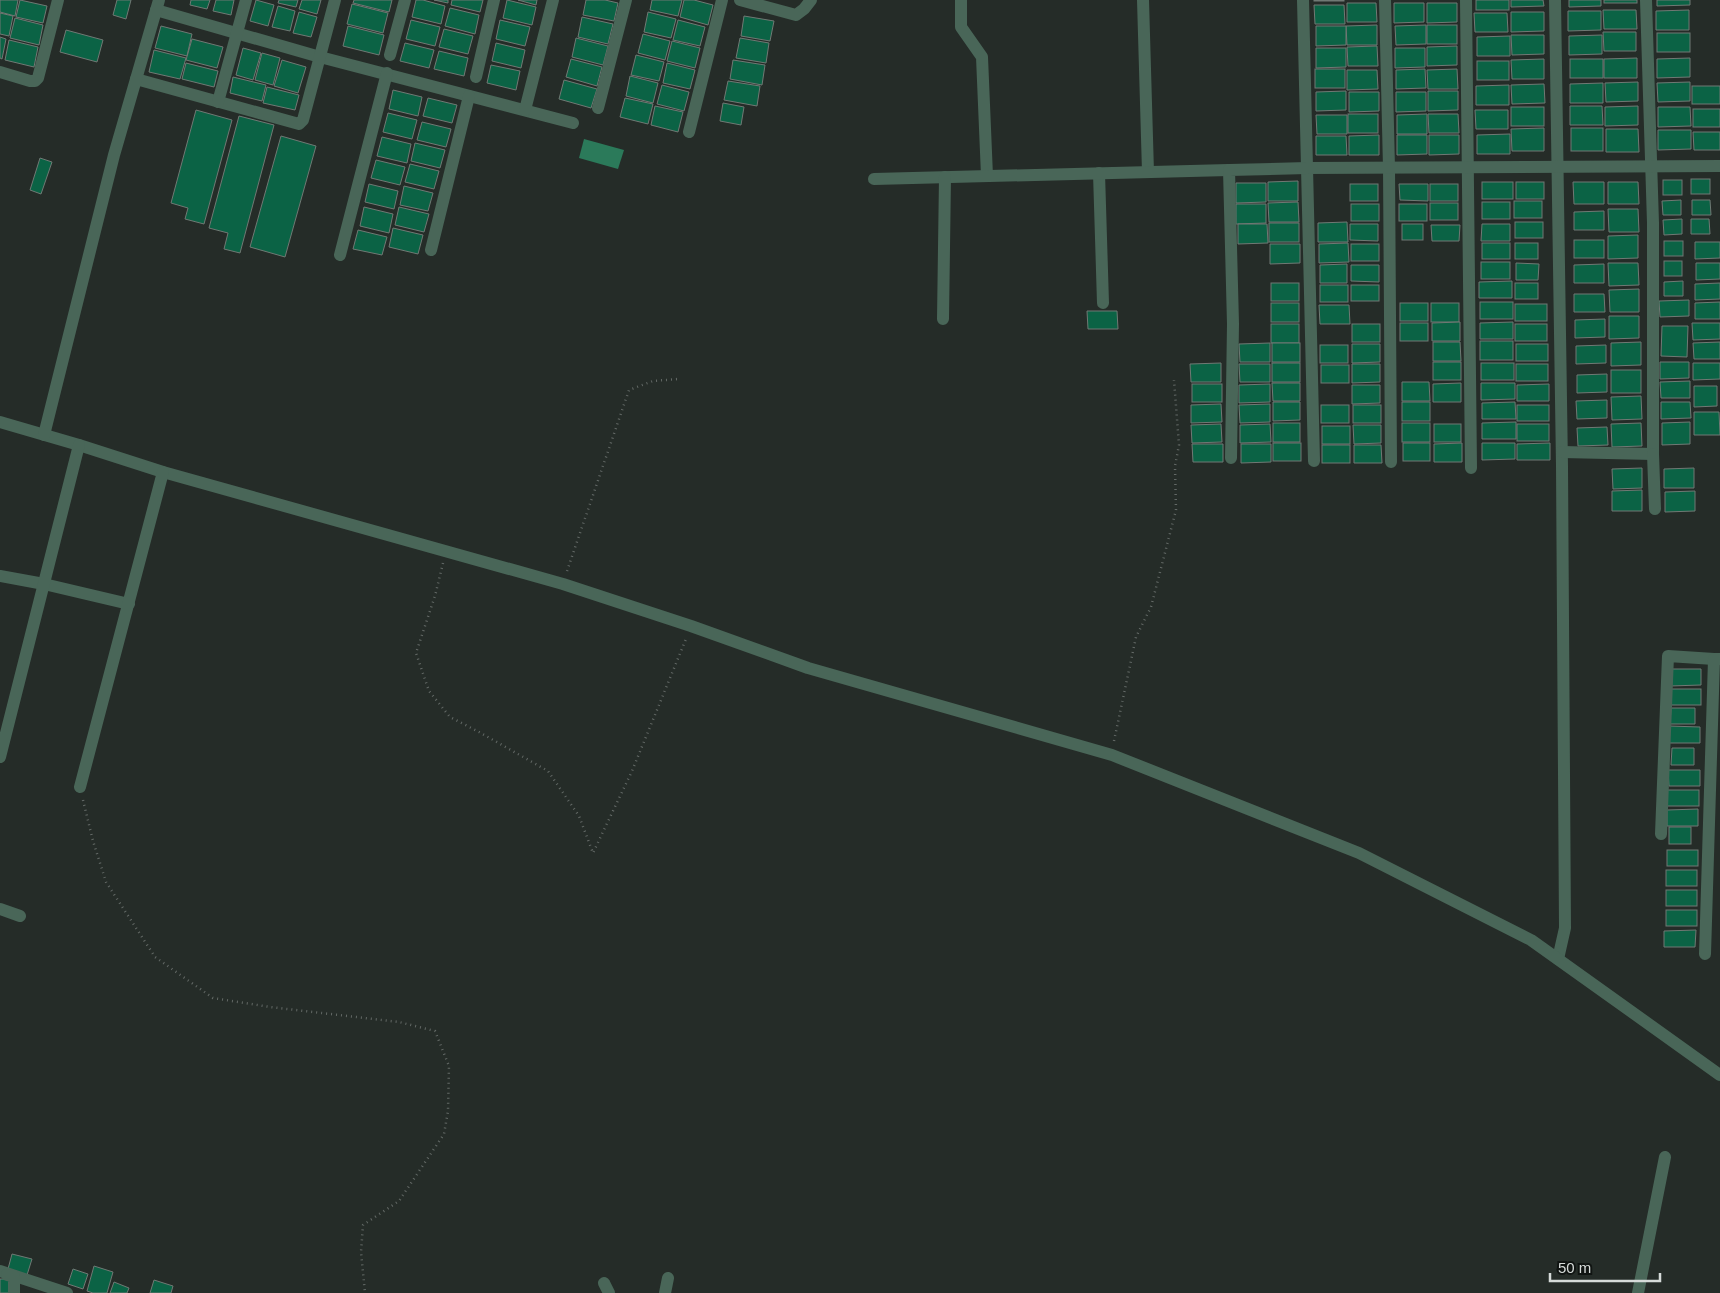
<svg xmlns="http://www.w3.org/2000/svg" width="1720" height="1293" font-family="Helvetica,sans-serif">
	<rect width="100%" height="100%" fill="#252c28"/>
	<polygon fill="#2b7a5a" points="584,139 624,150 618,169 579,158"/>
	<g fill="#0b6345" stroke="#707974">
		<polygon points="0,0 18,0 15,16 0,12"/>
		<polygon points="20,0 47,6 43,23 16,17"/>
		<polygon points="117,0 131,0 126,19 113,15"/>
		<polygon points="191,0 210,0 207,9 190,5"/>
		<polygon points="216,0 234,0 231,15 213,11"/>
		<polygon points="256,0 274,5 268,26 250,21"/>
		<polygon points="279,0 298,0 296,7 278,3"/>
		<polygon points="302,0 321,0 317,14 299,9"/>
		<polygon points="354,0 392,0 389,12 353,3"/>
		<polygon points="416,0 423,0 445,6 441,24 412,17"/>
		<polygon points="434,0 448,0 448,3"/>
		<polygon points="452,0 483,0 480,12 451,5"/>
		<polygon points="507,0 536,7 532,25 503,18"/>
		<polygon points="518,0 537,0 536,5"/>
		<polygon points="586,0 605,0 618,3 614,21 583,15"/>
		<polygon points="652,0 682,0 678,16 650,10"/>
		<polygon points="684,0 694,0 713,5 708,25 680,17"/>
		<rect x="1314" y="0" width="30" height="1"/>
		<rect x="1476" y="0" width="33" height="10"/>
		<polygon points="1511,0 1543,0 1544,6 1511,7"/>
		<polygon points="1569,0 1601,0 1601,6 1569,7"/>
		<rect x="1604" y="0" width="33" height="3"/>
		<polygon points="1657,0 1690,0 1690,5 1657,6"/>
		<polygon points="1347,3 1376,3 1377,22 1347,22"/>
		<polygon points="1394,3 1424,3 1424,22 1394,23"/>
		<polygon points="1427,3 1457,3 1457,22 1427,23"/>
		<polygon points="352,4 388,13 383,33 347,24"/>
		<polygon points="1314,5 1344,5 1345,24 1315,24"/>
		<polygon points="278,6 295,11 290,31 272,27"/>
		<polygon points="450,8 479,15 475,34 445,26"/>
		<polygon points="1603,10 1636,10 1637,29 1604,29"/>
		<polygon points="1689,10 1689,30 1656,30 1656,11"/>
		<polygon points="1568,11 1601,11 1601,30 1568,31"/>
		<polygon points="299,12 317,17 311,37 293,33"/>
		<polygon points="648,12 676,19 671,38 644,32"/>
		<polygon points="1511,12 1544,12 1544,31 1511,32"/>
		<polygon points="0,13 13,16 9,36 0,34"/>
		<polygon points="1474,13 1507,13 1508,32 1475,32"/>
		<polygon points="744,16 774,21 770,41 741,36"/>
		<polygon points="582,17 613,24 608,44 578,37"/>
		<polygon points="15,18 43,25 39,45 10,38"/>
		<polygon points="411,20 440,27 435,46 406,39"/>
		<polygon points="500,20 530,27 525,46 496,39"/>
		<polygon points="678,20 705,27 700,46 673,40"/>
		<polygon points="1377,25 1377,45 1347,45 1346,26"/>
		<polygon points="1426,25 1426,44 1396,45 1395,26"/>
		<rect x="1427" y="25" width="30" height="19"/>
		<polygon points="161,26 192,34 187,56 155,48"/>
		<polygon points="348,26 384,35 379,55 343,46"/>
		<polygon points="1316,26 1346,26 1346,45 1316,46"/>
		<polygon points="444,29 473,36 468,54 439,47"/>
		<polygon points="66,30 103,40 97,62 60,52"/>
		<polygon points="1603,32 1636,32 1636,51 1604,51"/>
		<rect x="1657" y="33" width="33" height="19"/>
		<polygon points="643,34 670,41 665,60 638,53"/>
		<polygon points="1511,35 1544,35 1544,54 1512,55"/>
		<polygon points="1602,35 1602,54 1569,55 1569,36"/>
		<polygon points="1510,36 1510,56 1477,56 1477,37"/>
		<polygon points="0,37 6,39 2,59 0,58"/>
		<polygon points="576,38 608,46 603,65 572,57"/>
		<polygon points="740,38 769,43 766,63 736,58"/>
		<polygon points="192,39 223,47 217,68 186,60"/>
		<polygon points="9,40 38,47 34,67 5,60"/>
		<polygon points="672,41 700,48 695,68 667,61"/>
		<polygon points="405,43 434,50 429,68 400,61"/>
		<polygon points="496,43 525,50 521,68 492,61"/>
		<polygon points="1377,46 1378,66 1348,66 1347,47"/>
		<polygon points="1457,46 1457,65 1427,66 1427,47"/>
		<polygon points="243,48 261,53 253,80 236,75"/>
		<polygon points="1316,48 1346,48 1346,67 1316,68"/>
		<polygon points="1395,48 1425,48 1425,67 1395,68"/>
		<polygon points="154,50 186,58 180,79 149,72"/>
		<polygon points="439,51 468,58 464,76 434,69"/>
		<polygon points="262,53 280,58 273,85 255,80"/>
		<polygon points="636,55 664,62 659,81 631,75"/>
		<polygon points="1637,58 1637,78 1604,78 1604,59"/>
		<polygon points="1690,58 1690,77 1657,78 1657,59"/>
		<polygon points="571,59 602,67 597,86 566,77"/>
		<polygon points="1544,59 1544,79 1512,79 1511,60"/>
		<rect x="1570" y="59" width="33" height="19"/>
		<polygon points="282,60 306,67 298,93 274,86"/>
		<polygon points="733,60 765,65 762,85 730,79"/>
		<rect x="1477" y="61" width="32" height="19"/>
		<polygon points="186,63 218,71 214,87 182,79"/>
		<polygon points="667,63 695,70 690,89 663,83"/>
		<polygon points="491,65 520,71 516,90 487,83"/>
		<rect x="1315" y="69" width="30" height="19"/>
		<polygon points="1425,69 1426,88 1396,89 1396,70"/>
		<polygon points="1457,69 1458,89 1428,89 1427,70"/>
		<polygon points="1347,70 1377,70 1378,89 1347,90"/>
		<polygon points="630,76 658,83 653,103 626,96"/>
		<polygon points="233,77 266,85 262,101 230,93"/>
		<polygon points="564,80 597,89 591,108 559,99"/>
		<polygon points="728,81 760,86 757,106 724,100"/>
		<polygon points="1638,82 1638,101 1606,102 1605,83"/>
		<polygon points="1690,82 1690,101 1658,102 1657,83"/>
		<polygon points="1603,83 1603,103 1570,103 1570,84"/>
		<polygon points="1544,84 1545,103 1512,104 1511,85"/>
		<polygon points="662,85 689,92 684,111 657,104"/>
		<polygon points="1509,85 1509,105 1476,105 1476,86"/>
		<rect x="1692" y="86" width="28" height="18"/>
		<polygon points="267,87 299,95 295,110 263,103"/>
		<polygon points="393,90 422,97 418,116 389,109"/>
		<polygon points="1346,91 1346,110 1316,111 1316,92"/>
		<polygon points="1428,91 1458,91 1458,110 1428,111"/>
		<polygon points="1349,92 1379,92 1379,111 1349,112"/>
		<polygon points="1396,92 1426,92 1426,111 1396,112"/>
		<polygon points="428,98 457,105 452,123 423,116"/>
		<polygon points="625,98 653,104 648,124 620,117"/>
		<polygon points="723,103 744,107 741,125 720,121"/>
		<polygon points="655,106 683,112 678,132 651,125"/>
		<polygon points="1570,106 1602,106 1603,125 1570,125"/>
		<polygon points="1638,106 1638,125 1605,126 1605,107"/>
		<rect x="1511" y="107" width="33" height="19"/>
		<polygon points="1658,107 1690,107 1691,126 1658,127"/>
		<rect x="1693" y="109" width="27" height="18"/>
		<polygon points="196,110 232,120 204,224 185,219 188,208 171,203"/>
		<polygon points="1475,110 1508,110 1508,129 1476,129"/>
		<polygon points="388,113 417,120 412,139 383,132"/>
		<rect x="1348" y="114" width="30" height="19"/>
		<polygon points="1427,114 1427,134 1397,134 1397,115"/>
		<polygon points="1428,114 1458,114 1459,133 1429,133"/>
		<polygon points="1316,115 1347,115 1347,134 1317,134"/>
		<polygon points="239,116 274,125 240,253 224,249 228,233 209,228"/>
		<polygon points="422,122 451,129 446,147 417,140"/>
		<polygon points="1544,128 1544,151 1512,151 1511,129"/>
		<rect x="1571" y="128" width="32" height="23"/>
		<polygon points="1606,129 1638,129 1639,152 1606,152"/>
		<polygon points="1658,130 1691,130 1691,149 1658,150"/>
		<polygon points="1693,132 1720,132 1720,150 1694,150"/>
		<polygon points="1510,134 1510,154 1477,154 1477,135"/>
		<polygon points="1379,135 1379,155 1349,155 1349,136"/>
		<polygon points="1397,135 1427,135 1427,154 1397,155"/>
		<polygon points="1429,135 1459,135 1459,154 1429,155"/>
		<polygon points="281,136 316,146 285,257 250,247"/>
		<polygon points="1316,136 1346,136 1347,155 1316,155"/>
		<polygon points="382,137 411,144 407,163 377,156"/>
		<polygon points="415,143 445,150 440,168 411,161"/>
		<polygon points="40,158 52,162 41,194 30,190"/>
		<polygon points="376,160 405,167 400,185 371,178"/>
		<polygon points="410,164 439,171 434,189 405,182"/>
		<rect x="1691" y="179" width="19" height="15"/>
		<rect x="1663" y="180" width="19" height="15"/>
		<polygon points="1298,181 1298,201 1268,201 1268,182"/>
		<rect x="1482" y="182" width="31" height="17"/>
		<rect x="1516" y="182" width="28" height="17"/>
		<polygon points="1573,182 1604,182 1604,204 1574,204"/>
		<polygon points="1608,182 1638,182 1639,204 1608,204"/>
		<polygon points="1236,183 1266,183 1266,202 1236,203"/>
		<polygon points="369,184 398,191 394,209 365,202"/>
		<rect x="1350" y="184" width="28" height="17"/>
		<polygon points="1399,184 1428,184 1428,201 1400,200"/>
		<rect x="1430" y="184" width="28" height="17"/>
		<polygon points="404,186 433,193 428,211 400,205"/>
		<polygon points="1681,200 1681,215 1663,215 1662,201"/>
		<polygon points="1692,200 1710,200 1711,215 1692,215"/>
		<rect x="1514" y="201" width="28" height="17"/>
		<polygon points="1298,202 1299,222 1269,222 1268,203"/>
		<rect x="1482" y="202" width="28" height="17"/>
		<rect x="1430" y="203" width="28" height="17"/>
		<polygon points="1236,204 1266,204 1266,223 1236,224"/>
		<rect x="1351" y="204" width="28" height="17"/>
		<rect x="1399" y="204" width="28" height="17"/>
		<polygon points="364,207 393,214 389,233 360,226"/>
		<polygon points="399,207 429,214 424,232 395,225"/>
		<polygon points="1608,209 1638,209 1639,232 1609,232"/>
		<polygon points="1604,211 1604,230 1574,230 1574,212"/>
		<polygon points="1682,219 1682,234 1664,235 1663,220"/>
		<polygon points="1691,219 1709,219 1710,234 1691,234"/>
		<polygon points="1347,222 1348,242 1318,242 1318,223"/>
		<rect x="1515" y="222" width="28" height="16"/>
		<rect x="1269" y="223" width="30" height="19"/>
		<polygon points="1238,224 1267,224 1268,243 1238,244"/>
		<polygon points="1350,224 1378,224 1378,241 1350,240"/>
		<rect x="1402" y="224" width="21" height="16"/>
		<polygon points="1482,224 1510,224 1510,241 1481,241"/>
		<polygon points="1431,225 1460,225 1459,241 1432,241"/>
		<polygon points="393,228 423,235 418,254 389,247"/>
		<polygon points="358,230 387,237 382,255 353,249"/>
		<polygon points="1638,235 1638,258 1608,259 1608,236"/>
		<rect x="1574" y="240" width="30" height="18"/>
		<rect x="1664" y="241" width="19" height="15"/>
		<polygon points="1695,242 1720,242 1720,258 1695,259"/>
		<polygon points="1348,243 1349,262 1319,263 1319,244"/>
		<rect x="1482" y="243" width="28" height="16"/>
		<rect x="1515" y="243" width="23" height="16"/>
		<polygon points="1270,244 1300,244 1300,263 1270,264"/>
		<rect x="1351" y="244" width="28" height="17"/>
		<rect x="1664" y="261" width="18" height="15"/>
		<rect x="1481" y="262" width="29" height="17"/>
		<polygon points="1516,263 1539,264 1538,280 1516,280"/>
		<polygon points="1608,263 1638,263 1639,285 1609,286"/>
		<polygon points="1696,263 1720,263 1720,279 1696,280"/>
		<polygon points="1347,264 1347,283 1320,283 1320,265"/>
		<polygon points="1604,264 1604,283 1574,283 1574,265"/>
		<polygon points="1351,265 1379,265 1379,282 1351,281"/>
		<polygon points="1512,281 1512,298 1479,298 1479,282"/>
		<polygon points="1683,281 1683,296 1664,296 1664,282"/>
		<rect x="1271" y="283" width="28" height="18"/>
		<rect x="1515" y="283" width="23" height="16"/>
		<polygon points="1720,283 1720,299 1695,300 1695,284"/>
		<rect x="1320" y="285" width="28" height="17"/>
		<rect x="1351" y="285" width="28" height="16"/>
		<polygon points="1639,289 1639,312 1610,312 1609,290"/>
		<polygon points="1574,294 1604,294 1605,312 1574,312"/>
		<polygon points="1689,300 1689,316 1660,317 1659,301"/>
		<rect x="1480" y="302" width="33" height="17"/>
		<polygon points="1720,302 1720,319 1695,319 1695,303"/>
		<rect x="1271" y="303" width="28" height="19"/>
		<rect x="1400" y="303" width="28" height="18"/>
		<rect x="1431" y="303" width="28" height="19"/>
		<rect x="1515" y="304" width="32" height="17"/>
		<polygon points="1319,305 1349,305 1350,324 1320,324"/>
		<polygon points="1087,311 1117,311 1118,329 1088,329"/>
		<polygon points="1609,316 1639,316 1639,338 1609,339"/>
		<polygon points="1605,319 1605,337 1575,338 1575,320"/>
		<polygon points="1460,322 1460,341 1432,341 1432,323"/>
		<polygon points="1513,322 1513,339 1480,339 1480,323"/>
		<rect x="1400" y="323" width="28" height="18"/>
		<polygon points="1692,323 1720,323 1720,339 1693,340"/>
		<rect x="1271" y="324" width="28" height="19"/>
		<rect x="1352" y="324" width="28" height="18"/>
		<rect x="1515" y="324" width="32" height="17"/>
		<polygon points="1662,326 1688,326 1687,357 1661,356"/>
		<rect x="1480" y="341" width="33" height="19"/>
		<polygon points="1433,342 1460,342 1461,361 1433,361"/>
		<polygon points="1641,342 1641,365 1611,366 1611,343"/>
		<polygon points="1720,342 1720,359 1694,359 1693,343"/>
		<polygon points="1270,343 1270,362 1240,362 1239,344"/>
		<rect x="1272" y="343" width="28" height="19"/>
		<polygon points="1352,344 1380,344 1380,362 1352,363"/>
		<rect x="1516" y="344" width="32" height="17"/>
		<rect x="1320" y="345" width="28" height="18"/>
		<polygon points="1606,345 1606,363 1576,364 1576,346"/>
		<rect x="1433" y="362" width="28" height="18"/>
		<polygon points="1660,362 1689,362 1689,378 1660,379"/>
		<polygon points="1221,363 1221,382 1191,382 1190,364"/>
		<rect x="1272" y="363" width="28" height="19"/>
		<rect x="1481" y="363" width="33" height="17"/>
		<polygon points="1693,363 1720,363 1720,379 1693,380"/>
		<polygon points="1239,364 1270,364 1270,382 1240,382"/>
		<polygon points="1352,364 1380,364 1380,382 1352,383"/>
		<rect x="1516" y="364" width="32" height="17"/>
		<rect x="1321" y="365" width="28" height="18"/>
		<rect x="1611" y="370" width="30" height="23"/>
		<polygon points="1607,374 1607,392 1577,393 1577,375"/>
		<polygon points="1690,381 1690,398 1661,398 1660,382"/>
		<polygon points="1402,382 1429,382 1430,401 1402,401"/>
		<polygon points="1272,383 1300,383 1300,401 1273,401"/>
		<polygon points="1461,383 1461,402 1433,402 1433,384"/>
		<polygon points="1481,383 1515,383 1515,399 1481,400"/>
		<rect x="1192" y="384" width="30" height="18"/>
		<polygon points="1270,384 1270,402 1239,403 1239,385"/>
		<polygon points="1549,384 1549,401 1517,401 1517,385"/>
		<polygon points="1352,385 1380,385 1380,403 1352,404"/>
		<polygon points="1694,386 1717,386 1717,406 1694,407"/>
		<polygon points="1641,396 1642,419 1612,420 1611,397"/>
		<polygon points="1607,400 1607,418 1577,419 1576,401"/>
		<polygon points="1273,402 1300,402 1300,420 1273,421"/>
		<rect x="1402" y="402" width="28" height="19"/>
		<polygon points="1515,402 1516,419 1482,419 1482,403"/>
		<polygon points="1661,402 1690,402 1691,418 1661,419"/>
		<polygon points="1221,404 1222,422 1191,423 1191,405"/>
		<polygon points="1270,404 1270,422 1240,423 1239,405"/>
		<rect x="1321" y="405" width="28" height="18"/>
		<rect x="1353" y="405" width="28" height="18"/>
		<rect x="1517" y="405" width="32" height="16"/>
		<polygon points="1694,412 1719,412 1720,435 1694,435"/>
		<polygon points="1516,422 1516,439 1482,439 1482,423"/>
		<polygon points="1690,422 1690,444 1662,445 1662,423"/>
		<rect x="1273" y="423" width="27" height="19"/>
		<rect x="1402" y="423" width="28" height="19"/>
		<polygon points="1641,423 1642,446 1612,447 1611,424"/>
		<polygon points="1221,424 1222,442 1192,443 1191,425"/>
		<polygon points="1270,424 1271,442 1240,443 1240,425"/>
		<rect x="1434" y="424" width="27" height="18"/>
		<rect x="1517" y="424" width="32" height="17"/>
		<polygon points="1353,425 1381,425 1381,443 1354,444"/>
		<rect x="1322" y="426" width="28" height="18"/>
		<polygon points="1607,427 1608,445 1578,446 1577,428"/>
		<rect x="1273" y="443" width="28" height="18"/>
		<rect x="1403" y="443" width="27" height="18"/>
		<polygon points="1462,443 1462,462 1434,462 1434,444"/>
		<polygon points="1482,443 1515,443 1515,459 1482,460"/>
		<polygon points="1550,443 1550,460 1517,460 1517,444"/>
		<polygon points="1192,444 1223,444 1223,462 1193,462"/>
		<polygon points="1241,444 1271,444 1271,462 1241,463"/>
		<rect x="1322" y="445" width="28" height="18"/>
		<polygon points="1354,445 1381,445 1382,463 1354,463"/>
		<polygon points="1642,468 1642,488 1613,489 1612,469"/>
		<polygon points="1694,468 1694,488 1664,488 1664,469"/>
		<polygon points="1642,490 1642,511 1612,511 1612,491"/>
		<polygon points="1695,491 1695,511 1665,512 1665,492"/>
		<polygon points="1669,669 1701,669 1701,685 1670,686"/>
		<rect x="1670" y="689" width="31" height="16"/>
		<polygon points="1671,708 1695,708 1695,724 1670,724"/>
		<polygon points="1669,726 1700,727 1700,743 1669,743"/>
		<polygon points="1672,748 1694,748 1694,765 1671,765"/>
		<polygon points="1668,770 1700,770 1700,786 1669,786"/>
		<rect x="1667" y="790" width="32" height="16"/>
		<polygon points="1698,809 1698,826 1667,826 1667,810"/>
		<rect x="1669" y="827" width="22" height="17"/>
		<rect x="1667" y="850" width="31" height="16"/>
		<rect x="1666" y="870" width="31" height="16"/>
		<rect x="1666" y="890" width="31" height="16"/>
		<rect x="1666" y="910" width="31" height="16"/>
		<polygon points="1696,930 1695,947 1664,947 1664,931"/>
		<polygon points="12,1254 32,1259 27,1275 8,1269"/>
		<polygon points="94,1266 113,1272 107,1293 93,1293 87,1291"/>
		<polygon points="73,1269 88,1274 83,1289 68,1284"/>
		<rect x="0" y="1279" width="11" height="14"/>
		<polygon points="154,1280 173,1286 171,1293 150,1293"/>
		<polygon points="114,1282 129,1288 127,1293 110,1293"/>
	</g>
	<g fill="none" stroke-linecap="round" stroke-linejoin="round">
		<g stroke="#636966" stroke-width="2.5" stroke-dasharray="1 4" stroke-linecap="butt">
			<polyline points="443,563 435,596 416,653 429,691 450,717 479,732 548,771 579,816 593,853 632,771 686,639"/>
			<polyline points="567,571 629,390 653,381 678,379"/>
			<polyline points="1114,741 1136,637 1151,607 1176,510 1175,466 1179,445 1174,380"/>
			<polyline points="83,800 93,841 106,882 155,957 213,998 270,1007 399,1022 435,1031 449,1066 448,1111 444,1134 399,1201 363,1225 361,1252 365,1293"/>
		</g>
		<g stroke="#496658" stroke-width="12">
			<polyline points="740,0 796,15 804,9 811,0"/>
			<polyline points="961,0 961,27 982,57 987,176"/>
			<polyline points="1143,0 1148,172"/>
			<polyline points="1303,0 1314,461"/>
			<polyline points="1385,0 1389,168 1391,462"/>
			<polyline points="1466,0 1471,468"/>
			<polyline points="1555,0 1562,466 1565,928 1558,959"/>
			<polyline points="156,10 320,57 573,123"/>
			<polyline points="390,55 405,0"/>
			<polyline points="0,72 30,81 35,81 38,78 58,0"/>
			<polyline points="476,77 494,0"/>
			<polyline points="136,79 299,124 303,120 335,0"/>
			<polyline points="218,102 246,0"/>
			<polyline points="598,108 626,0"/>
			<polyline points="525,110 553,0"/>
			<polyline points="689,132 722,0"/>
			<polyline points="1099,173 1103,303"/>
			<polyline points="874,179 1229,170"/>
			<polyline points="431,250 469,96"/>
			<polyline points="340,255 387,73"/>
			<polyline points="943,319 945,177"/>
			<polyline points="0,422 79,445 163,472 563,584 691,626 808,668 1112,755 1359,853 1531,940 1720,1075"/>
			<polyline points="44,435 114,155 159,0"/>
			<polyline points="1562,452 1653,454 1653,223 1646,0"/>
			<polyline points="1653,454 1655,509"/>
			<polyline points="1231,458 1233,324 1229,170 1307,168 1720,166"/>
			<polyline points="0,576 44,584 129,604"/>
			<polyline points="0,757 79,445"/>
			<polyline points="80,787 163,472"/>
			<polyline points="1661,834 1668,656 1714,659"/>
			<polyline points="0,909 20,916"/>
			<polyline points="1705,954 1714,659 1720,659"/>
			<polyline points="0,1271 67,1293"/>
			<polyline points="7,1275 14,1276 14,1293"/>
			<polyline points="604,1283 609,1293"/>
			<polyline points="665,1293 668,1278"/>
			<polyline points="1638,1293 1665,1157"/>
		</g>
	</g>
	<path d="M1550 1273v8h110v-8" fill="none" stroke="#d6dbd9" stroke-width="2.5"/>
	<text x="1558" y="1273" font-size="15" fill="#d6dbd9" stroke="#101412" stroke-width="4" paint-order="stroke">50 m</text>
</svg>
